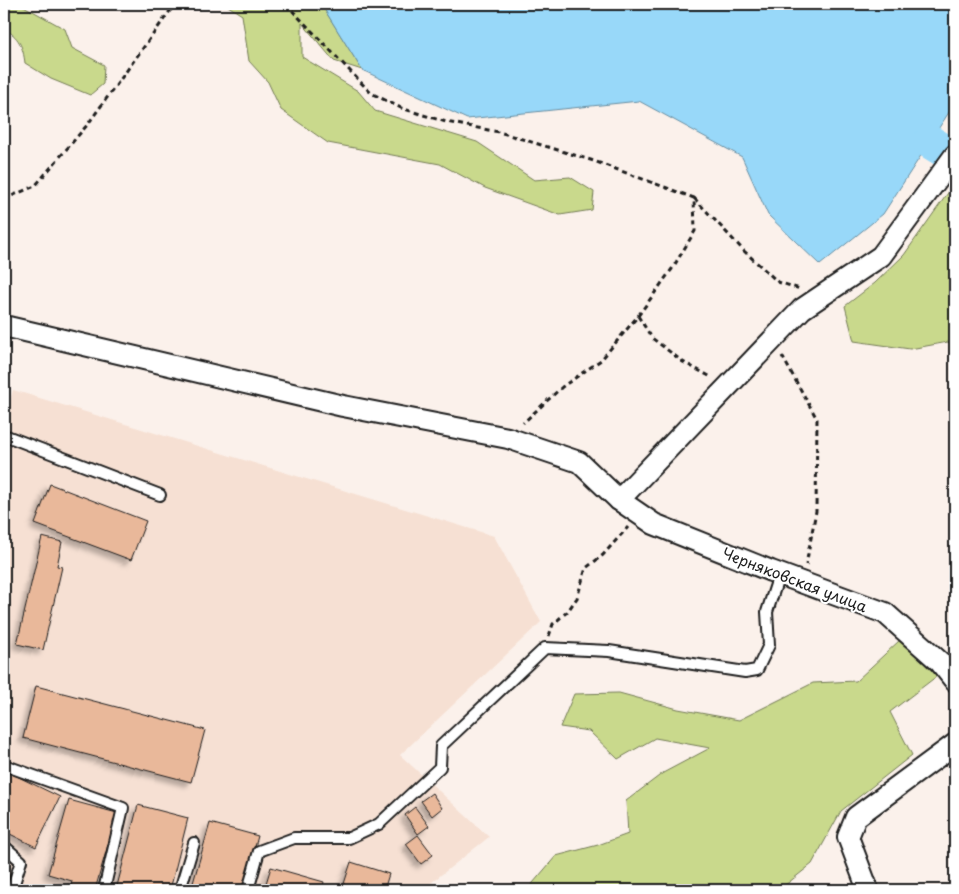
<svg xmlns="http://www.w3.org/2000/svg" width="959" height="894" font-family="'Playpen Sans',sans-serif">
	<defs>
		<filter id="shadow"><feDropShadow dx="-4.5" dy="4.5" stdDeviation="2.5" flood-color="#0004"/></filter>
	</defs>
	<rect width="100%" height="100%" fill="#fbf1eb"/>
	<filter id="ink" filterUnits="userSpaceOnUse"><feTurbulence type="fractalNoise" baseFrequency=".02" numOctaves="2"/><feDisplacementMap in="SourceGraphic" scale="10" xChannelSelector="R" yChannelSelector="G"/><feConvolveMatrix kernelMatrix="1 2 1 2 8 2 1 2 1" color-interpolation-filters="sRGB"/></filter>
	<g filter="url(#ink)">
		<polygon fill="#f6e0d3" points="13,390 494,536 541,622 400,755 489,837 422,890 4,890 4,419"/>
		<g fill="#c9d98c" stroke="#727a54">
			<path d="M4,4H20L65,29L72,48L104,65L103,84L90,95L51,79L25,63C23,47 19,36 4,29Z"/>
			<polygon points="225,4 321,4 362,70 334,61 302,23 302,57 358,91 375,111 477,142 534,180 570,177 594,192 592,210 560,215 485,188 440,164 328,143 281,110 268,82 249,61 242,15"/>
			<polygon points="955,183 955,346 948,342 910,349 854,341 845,306 875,283 904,255"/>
			<polygon points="900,640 937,676 890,712 912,755 841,811 812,864 779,890 527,890 556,856 598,845 628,834 626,801 663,773 710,748 655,738 618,759 589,731 560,727 574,694 619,693 678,709 739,720 813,683 856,681"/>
		</g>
		<polygon fill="#98d8f9" stroke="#668da1" points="321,4 955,4 955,103 883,214 820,265 768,215 742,157 639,101 467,119 362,70"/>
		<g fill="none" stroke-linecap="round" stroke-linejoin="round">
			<polyline stroke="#98d8f9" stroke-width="34" points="930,142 955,157"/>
		</g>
		<g fill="#e9b89a" stroke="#1c1c1c" filter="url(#shadow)">
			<polygon points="50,484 146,521 131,560 35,524"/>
			<polygon points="42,537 62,542 57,566 62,567 43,650 17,644"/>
			<polygon points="36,686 205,730 191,782 23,738"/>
			<polygon points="4,770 60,797 36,847 4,831"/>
			<polygon points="432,793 442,808 432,816 421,801"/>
			<polygon points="69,800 117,813 95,890 70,890 72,881 48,874"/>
			<polygon points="138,805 188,818 170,890 116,890"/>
			<polygon points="415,807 429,826 418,834 405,815"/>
			<polygon points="210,823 258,836 243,890 191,890"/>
			<polygon points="418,835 433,855 421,864 406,844"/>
			<polygon points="351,862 389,874 384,890 342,890"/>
			<polygon points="271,867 324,882 322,890 264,890"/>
		</g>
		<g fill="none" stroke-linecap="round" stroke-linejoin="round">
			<defs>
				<g id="lane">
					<polyline points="4,435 160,495"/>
					<polyline points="4,765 123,808 104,890"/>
					<polyline points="4,846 21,861 12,890"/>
					<polyline points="180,890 194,843"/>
					<polyline points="248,890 259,851 294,838 349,838 379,824 440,767 441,746 545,648 609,651 745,672 757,670 769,645 767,612 779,575"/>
				</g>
				<g id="street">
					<polyline points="4,326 343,406 508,438 579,462 619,500 654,524 771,571 885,613 940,662 955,681"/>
					<polyline points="619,500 802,309 881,256 955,155"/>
					<polyline points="868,890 848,837 856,817 955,744"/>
				</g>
			</defs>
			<use href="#lane" stroke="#1c1c1c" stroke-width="14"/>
			<use href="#street" stroke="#1c1c1c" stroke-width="24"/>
			<g stroke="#1c1c1c" stroke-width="3" stroke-dasharray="5 4" stroke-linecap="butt">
				<polyline points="286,4 371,93 401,108 446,122 499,132 594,161 694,198 695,231 672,269 638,316 601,360 562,387 523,423"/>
				<polyline points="694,198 744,251 778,282 800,289"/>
				<polyline points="4,199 35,186 53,165 88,124 175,4"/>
				<polyline points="638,316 652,338 683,362 711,377"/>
				<polyline points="782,356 817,419 816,511 806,565"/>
				<polyline points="549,636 553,624 567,612 577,598 586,568 603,555 628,527"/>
			</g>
			<use href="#lane" stroke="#fff" stroke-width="10"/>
			<use href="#street" stroke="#fff" stroke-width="20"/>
		</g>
	</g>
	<g text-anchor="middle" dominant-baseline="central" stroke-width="4" stroke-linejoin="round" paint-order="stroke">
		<g font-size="15" fill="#1c1c1c" stroke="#fff">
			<text transform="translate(795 579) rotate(21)">Черняковская улица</text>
		</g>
	</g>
	<rect width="959" height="894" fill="none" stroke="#fff" stroke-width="20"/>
	<rect x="10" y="10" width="939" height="874" fill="none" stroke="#1c1c1c" stroke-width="2" filter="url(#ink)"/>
</svg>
